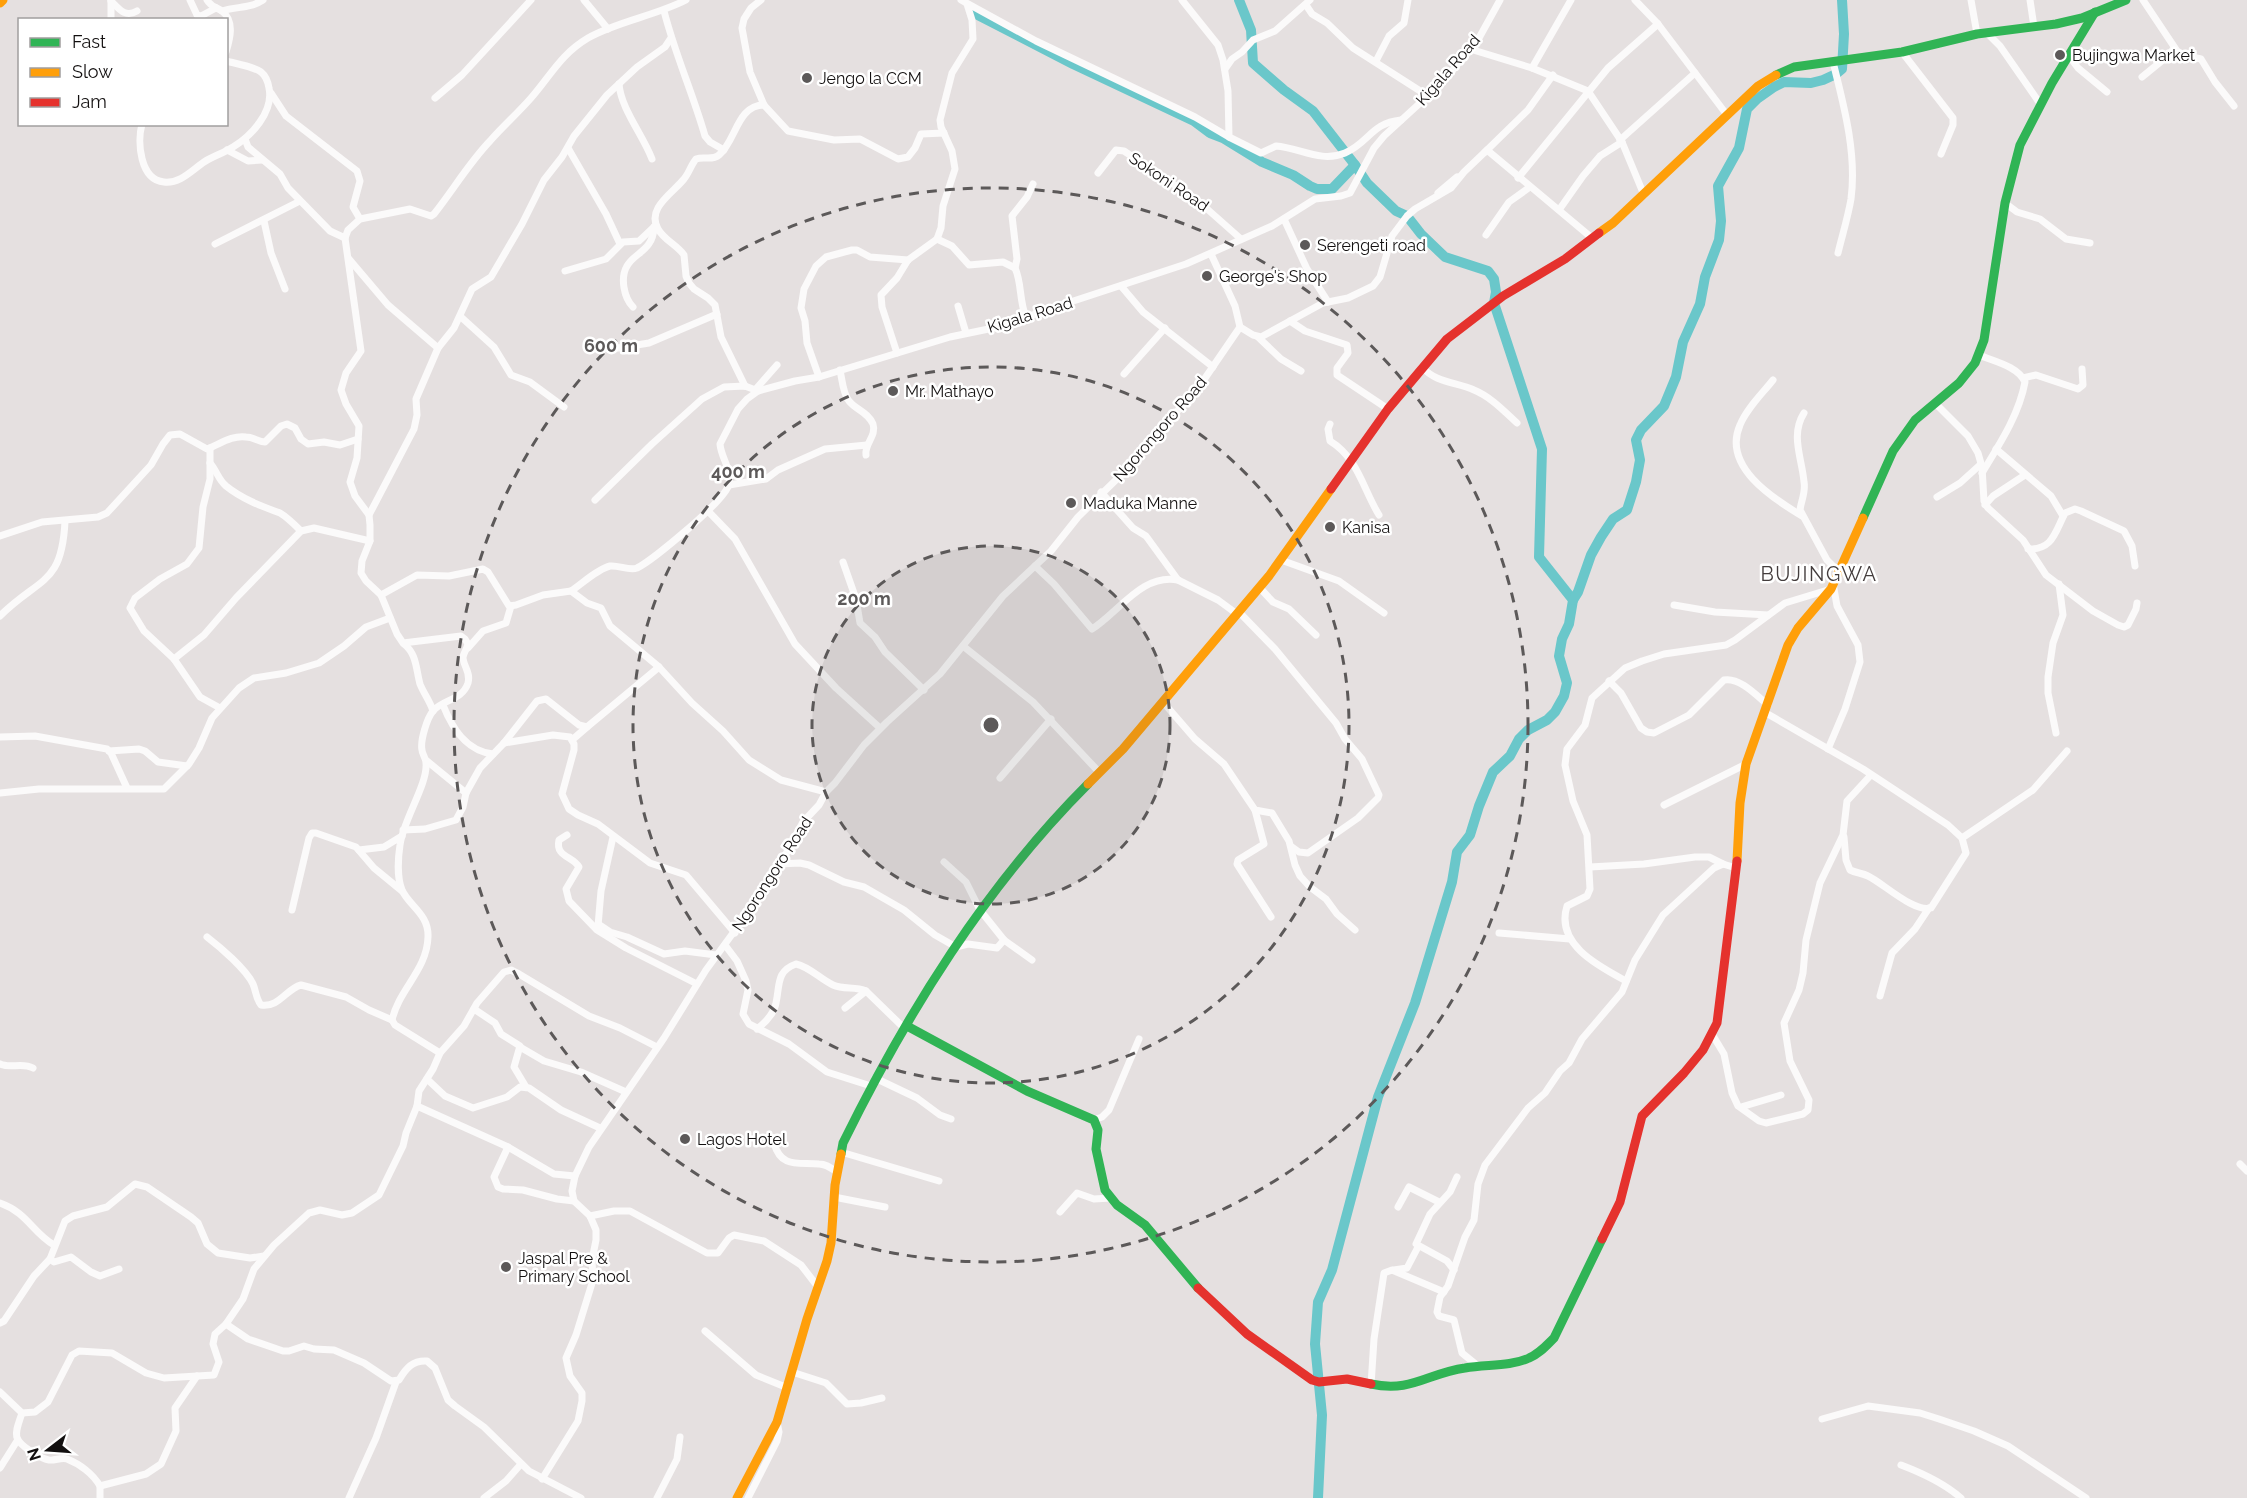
<svg xmlns="http://www.w3.org/2000/svg" width="2247" height="1498" font-family="Raleway,sans-serif">
	<rect width="100%" height="100%" fill="#e5e0e0"/>
	<g fill="none" stroke-linecap="round" stroke-linejoin="round">
		<g stroke="#6ac7ca" stroke-width="10">
			<polyline points="1239,0 1251,30 1253,63 1284,90 1313,111 1355,165"/>
			<polyline points="974,13 1073,64 1194,121 1210,133 1223,138 1262,162 1293,175 1310,186 1317,189 1332,189 1355,165 1367,183 1396,211 1407,216 1421,234 1445,257 1488,271 1494,279 1496,292 1494,303 1542,449 1539,557 1573,600 1569,624 1562,639 1559,656 1567,683 1564,696 1555,712 1547,720 1528,730 1519,739 1510,756 1493,772 1479,806 1470,835 1457,852 1452,882 1415,1003 1378,1097 1332,1270 1318,1302 1315,1344 1322,1415 1318,1498"/>
			<polyline points="1573,600 1578,592 1591,555 1601,537 1613,519 1627,510 1636,482 1640,460 1636,440 1641,430 1664,406 1676,377 1683,342 1700,304 1705,277 1719,240 1721,221 1718,186 1739,148 1747,109 1757,99 1774,87 1784,82 1811,83 1823,80 1836,74 1842,69 1844,34 1842,0"/>
		</g>
		<g stroke="#fbfafa" stroke-width="7">
			<polyline points="190,0 197,15 201,16 216,8"/>
			<path d="M207,0C211,7 216,7 222,11C235,21 230,39 226,52"/>
			<polyline points="584,0 608,29"/>
			<polyline points="761,0 751,8 744,19 742,28 750,72 764,105 788,131 834,140 860,139 898,159 908,157 915,148 921,134 944,133"/>
			<polyline points="961,0 1036,41 1195,117 1229,137"/>
			<path d="M1182,0L1218,45L1223,60L1228,91L1229,137L1261,153L1276,146C1300,148 1321,163 1345,153C1369,143 1371,123 1401,120"/>
			<polyline points="1635,0 1658,24 1727,115"/>
			<polyline points="1971,0 1977,34"/>
			<polyline points="2030,0 2034,27"/>
			<polyline points="2143,0 2177,51 2183,55 2201,59 2215,82 2234,106"/>
			<path d="M111,1C119,9 125,18 137,11"/>
			<polyline points="111,1 111,20"/>
			<polyline points="1306,5 1312,14 1327,23 1353,48 1428,96"/>
			<path d="M222,11C238,6 249,9 263,0"/>
			<path d="M664,11C675,54 693,94 705,136L710,142L724,150"/>
			<polyline points="1987,33 2000,46 2041,105"/>
			<polyline points="1470,49 1532,68 1588,91 1622,142 1644,195"/>
			<polyline points="1902,52 1953,118 1953,125 1941,154"/>
			<polyline points="2069,56 2078,68 2107,92"/>
			<polyline points="1376,61 1389,36 1404,23 1408,0"/>
			<path d="M1833,62C1844,106 1857,154 1851,199C1848,217 1842,236 1838,253"/>
			<polyline points="1532,68 1571,0"/>
			<polyline points="1225,69 1232,59 1242,52 1253,40 1275,31 1310,0"/>
			<polyline points="2142,77 2169,55 2174,48"/>
			<path d="M619,84C621,109 643,135 652,159"/>
			<polyline points="271,93 286,116 357,171 360,181 353,207 360,219"/>
			<polyline points="435,98 462,75 531,0"/>
			<path d="M142,124C137,142 140,180 164,182C180,184 192,170 204,162C213,156 224,153 233,147C251,136 274,112 269,88C268,82 266,76 261,72C252,66 237,64 226,61"/>
			<polyline points="245,139 248,147 280,174 288,188 330,231 345,238"/>
			<polyline points="1620,140 1695,73"/>
			<polyline points="568,148 606,214 620,244"/>
			<polyline points="227,150 248,161 262,160"/>
			<polyline points="1485,152 1528,110 1553,75"/>
			<polyline points="1098,173 1116,150 1124,151 1197,200 1241,239"/>
			<polyline points="1518,178 1608,68 1658,24"/>
			<polyline points="1438,193 1457,177"/>
			<polyline points="2005,203 2017,212 2040,219 2066,239 2090,243"/>
			<polyline points="1559,210 1583,176 1600,156 1622,142"/>
			<polyline points="1284,219 1307,269 1328,302"/>
			<polyline points="264,221 271,253 285,289"/>
			<polyline points="1486,235 1509,202 1530,187"/>
			<path d="M937,239L952,246L969,265L1003,262L1015,268C1022,283 1019,301 1026,317"/>
			<polyline points="215,244 300,201"/>
			<polyline points="349,259 388,305 438,348"/>
			<polyline points="1015,268 1017,259 1012,216 1027,197 1033,184"/>
			<polyline points="565,271 606,259 623,242 639,241 656,225"/>
			<polyline points="1121,286 1143,312 1213,367"/>
			<polyline points="958,306 966,333"/>
			<path d="M633,307C624,298 620,278 627,266C635,252 653,251 654,227"/>
			<polyline points="461,317 494,347 511,375 530,382 564,407"/>
			<polyline points="1290,321 1305,331 1347,345 1348,353 1337,368 1337,375 1388,409"/>
			<polyline points="1240,327 1253,335 1261,337 1323,303 1348,298 1373,286 1380,277 1392,236 1407,216 1415,209 1451,188 1464,172 1487,150 1592,238"/>
			<polyline points="1258,337 1281,359 1301,371"/>
			<polyline points="612,349 649,343 717,314"/>
			<polyline points="897,353 882,307 881,295 897,278 908,260 937,239 941,228 943,206 955,169 952,151 941,127 940,120 952,73 973,39 972,20 967,4"/>
			<path d="M1979,355C1993,361 2018,366 2025,382C2019,415 1999,445 1982,473"/>
			<path d="M1422,367C1436,383 1456,382 1474,390C1491,397 1504,411 1517,423"/>
			<path d="M840,370C842,379 843,394 849,401C856,410 868,412 873,424C877,436 864,444 866,455"/>
			<polyline points="1124,374 1165,328"/>
			<polyline points="819,377 807,343 805,321 801,308 804,289 816,266 826,257 852,250 857,250 870,257 908,260"/>
			<polyline points="2023,378 2036,375 2078,389 2083,385 2082,369"/>
			<path d="M1773,380C1762,394 1747,408 1740,425C1722,466 1772,498 1802,516"/>
			<path d="M745,386L721,337L715,305L708,298L694,289L689,283L686,276L684,255C677,245 664,240 658,229C646,208 673,193 684,179C689,173 691,165 696,159C704,156 712,161 719,155C736,141 737,105 764,105"/>
			<polyline points="755,390 777,365"/>
			<polyline points="1936,404 1968,436 1978,453 1982,467 1984,501 1988,508 2023,540 2046,575 2093,611 2118,625 2124,627 2128,625 2136,609 2137,603"/>
			<path d="M1804,413C1790,435 1802,458 1804,482C1806,492 1801,501 1800,510L1827,560L1839,572"/>
			<path d="M1330,424L1328,429L1330,441C1358,458 1363,489 1379,515"/>
			<polyline points="210,448 210,479 203,507 199,548 187,564 160,579 135,598 130,608 144,631 174,659 200,697 220,708"/>
			<polyline points="1996,449 2051,496 2063,516"/>
			<path d="M210,463C217,471 218,479 226,486C242,499 261,506 280,513C287,517 295,525 301,531"/>
			<polyline points="729,485 766,479 778,470 825,449 867,445"/>
			<polyline points="1101,492 1133,528 1146,536 1178,580 1218,600 1237,614"/>
			<polyline points="1937,497 1960,483 1981,464"/>
			<polyline points="595,500 652,444 702,399 724,387 745,386 758,391"/>
			<polyline points="1985,505 1993,496 2025,475"/>
			<polyline points="708,511 735,539 795,644 836,688 880,728"/>
			<polyline points="369,515 414,429 417,415 416,399 438,348 454,328 472,289 491,277 522,224 544,180 562,157 574,136 607,95 637,67 665,47 671,38"/>
			<path d="M0,536L42,522L98,517L107,513L151,465L163,444L170,435L180,434L207,449C220,444 232,435 246,437C254,437 258,442 265,442L281,426L287,424L295,428L301,439L308,444L324,442L340,445L358,439"/>
			<path d="M2028,549C2053,550 2055,532 2065,513L2075,509L2081,511L2124,531L2132,546L2135,566"/>
			<polyline points="1281,560 1339,581 1384,613"/>
			<polyline points="843,562 856,599 860,623 875,637 885,652 924,690"/>
			<path d="M1035,566L1054,584L1092,629C1119,612 1142,573 1178,580"/>
			<polyline points="1260,588 1273,602 1289,609 1316,635"/>
			<path d="M571,591C582,584 597,569 610,566C619,565 629,571 637,568C653,560 726,500 729,484C732,469 721,458 720,444L738,409L747,399L758,391L795,381L819,377L950,337L1003,326L1046,310L1186,264L1272,226L1315,199L1341,196L1350,193L1374,148L1384,136L1443,82L1479,38L1500,0"/>
			<polyline points="381,595 417,575 449,576 483,569 488,572 509,606 516,605 543,595 571,591 587,603 601,608 610,626 659,667 692,703 723,731 749,760 781,780 826,792"/>
			<polyline points="1674,605 1715,612 1768,615"/>
			<polyline points="1239,612 1275,649 1336,723 1345,739 1362,759 1379,795 1378,798 1358,818 1308,853 1299,852 1292,847"/>
			<path d="M0,616C39,577 62,586 65,521"/>
			<path d="M404,644C417,654 416,670 420,684C424,694 430,701 433,711"/>
			<polyline points="963,646 1033,702 1099,772"/>
			<polyline points="468,648 483,631 506,623 511,606"/>
			<polyline points="174,659 204,635 236,598 301,531 314,528 370,541"/>
			<path d="M1609,681L1621,693L1641,728L1647,732L1654,733L1689,715L1724,680C1740,677 1757,696 1768,705"/>
			<polyline points="1163,702 1195,739 1224,764 1255,810 1272,813 1289,841 1295,865 1300,876 1310,887 1326,899 1337,914 1355,930"/>
			<path d="M443,705C452,728 466,751 493,754"/>
			<path d="M1766,713L1863,769L1948,825L1962,838L1966,853L1931,908C1914,913 1883,883 1868,876C1862,873 1856,873 1850,870L1846,860L1844,837"/>
			<polyline points="2056,733 2048,693 2048,677 2053,643 2063,615 2059,584"/>
			<polyline points="0,737 35,736 107,749 111,753 127,788"/>
			<polyline points="572,740 587,727"/>
			<polyline points="504,743 553,735 570,737 574,744 574,750 562,794 569,809 578,815 598,824 650,863 686,875 735,933"/>
			<polyline points="1828,749 1845,709 1860,662 1858,645 1837,606 1833,583"/>
			<polyline points="109,751 139,749 145,751 158,762 187,766"/>
			<polyline points="427,761 466,793"/>
			<polyline points="1000,778 1051,719"/>
			<polyline points="0,793 39,789 164,789 189,764 199,748 212,718 239,688 254,678 286,673 319,663 344,646 366,627 390,618"/>
			<polyline points="1664,805 1746,764"/>
			<polyline points="1255,810 1264,844 1238,860 1237,864 1271,917"/>
			<polyline points="403,830 425,829 456,820 463,807 466,793 480,768 504,743 537,701 546,699 579,725 587,727 659,667"/>
			<path d="M567,835L559,840C555,857 573,856 579,867L566,889L569,901L597,930L626,948L697,984"/>
			<polyline points="1962,838 2033,790 2067,751"/>
			<polyline points="359,850 384,847 402,836"/>
			<polyline points="944,862 966,882 980,910 1004,940 1032,960"/>
			<polyline points="779,864 800,863 809,865 844,882 864,887 904,910 935,935 956,947 968,944 997,948 1004,940"/>
			<polyline points="1590,867 1644,864 1695,857 1709,857 1723,864"/>
			<polyline points="292,910 309,838 312,833 316,833 356,847 374,868 402,891"/>
			<polyline points="598,924 610,932 627,937 664,954 685,951 716,955"/>
			<polyline points="598,926 601,891 613,837"/>
			<polyline points="1499,933 1570,939"/>
			<path d="M207,937C220,947 246,969 253,984C256,991 256,999 261,1005C279,1008 286,989 301,985L346,997L369,1010L392,1020"/>
			<polyline points="725,945 737,961 746,981 748,990 743,1014 749,1024 789,1044 827,1072 871,1086"/>
			<path d="M1626,981C1598,966 1555,944 1567,906L1587,896L1590,889L1587,835L1573,801L1565,765L1567,749L1585,725L1592,698L1625,668L1642,661L1664,654L1726,645L1735,640L1785,603L1831,589"/>
			<polyline points="1880,996 1892,953 1915,929 1929,908"/>
			<polyline points="845,1008 866,991"/>
			<polyline points="474,1009 495,1023 501,1034 520,1046 514,1067 526,1087"/>
			<path d="M757,1029C766,1022 774,1014 776,1003C780,985 776,971 796,964C810,967 820,979 833,985C844,990 855,986 866,991L905,1029"/>
			<polyline points="1712,1034 1724,1054 1732,1093 1738,1106 1759,1121 1766,1123 1803,1114 1808,1110 1809,1100 1790,1061 1784,1023 1799,990 1803,973 1806,940 1820,883 1843,835 1847,801 1870,776"/>
			<polyline points="520,1047 544,1061 581,1072 626,1092"/>
			<path d="M440,1053L395,1025L392,1020C399,989 427,970 428,937C429,914 409,906 402,890C397,878 398,858 400,845C403,820 428,784 426,763C426,758 422,754 422,750C420,741 427,718 433,711C443,699 462,701 468,683C471,672 463,666 463,657C464,652 467,649 468,644L465,639L461,636L403,643L397,634L381,595L366,581L361,573L362,561L370,541V525L369,515L355,496L350,482L357,458L359,426L346,404L341,390L346,373L361,351L345,238L348,230L360,219L410,209L431,216L434,214C453,190 469,163 490,141C503,126 518,113 531,98C551,75 561,54 588,38C618,21 655,16 686,0"/>
			<path d="M0,1064C10,1069 22,1062 33,1068"/>
			<polyline points="875,1078 917,1098 940,1115 951,1119"/>
			<polyline points="427,1079 445,1096 473,1108 507,1097 520,1087 529,1088 561,1110 600,1128"/>
			<polyline points="417,1106 508,1147 554,1174 575,1176"/>
			<polyline points="1741,1107 1781,1095"/>
			<polyline points="1094,1120 1102,1117 1109,1110 1139,1039"/>
			<path d="M774,1143C781,1169 799,1162 819,1164C826,1164 831,1168 837,1172"/>
			<polyline points="508,1147 494,1177 498,1187 503,1189 523,1190 557,1199 574,1201"/>
			<polyline points="841,1152 939,1181"/>
			<polyline points="2240,1164 2247,1171"/>
			<polyline points="834,1197 885,1207"/>
			<path d="M0,1203C28,1213 31,1231 54,1245"/>
			<polyline points="1398,1207 1409,1187 1439,1202"/>
			<polyline points="1060,1212 1077,1193 1094,1199 1111,1198"/>
			<polyline points="590,1216 614,1211 630,1211 707,1253 718,1253 729,1238 734,1235 764,1241 801,1265 818,1287"/>
			<polyline points="50,1259 54,1262 71,1257 91,1272 100,1276 119,1269"/>
			<polyline points="1394,1270 1407,1268 1418,1247"/>
			<polyline points="1454,1270 1447,1261 1416,1244 1430,1214 1450,1192 1457,1177"/>
			<polyline points="0,1323 4,1321 34,1276 50,1259 65,1221 73,1216 107,1207 135,1184 147,1187 191,1217 198,1223 207,1244 218,1253 250,1258 264,1256"/>
			<path d="M226,1324L248,1339L283,1351H289L304,1346L314,1349L334,1350L364,1363L391,1381L399,1380C406,1368 413,1360 427,1361L435,1368L448,1400L455,1406L484,1427L529,1471L581,1498"/>
			<polyline points="705,1331 756,1375 788,1388"/>
			<polyline points="1478,1366 1462,1353 1454,1320 1439,1316 1437,1312 1440,1297 1448,1286 1465,1237 1474,1220 1478,1184 1485,1165 1528,1108 1545,1093 1560,1071 1569,1063 1582,1039 1622,992 1635,960 1663,915 1714,868 1723,864 1736,868"/>
			<polyline points="792,1372 826,1383 847,1404 861,1403 882,1398"/>
			<polyline points="1371,1385 1374,1339 1384,1273 1392,1270 1444,1292"/>
			<polyline points="0,1392 22,1413 35,1412 48,1402 72,1355 79,1351 112,1353 146,1373 164,1378 214,1375 219,1362 213,1344 215,1334 226,1324 243,1299 254,1269 274,1245 309,1213 320,1210 342,1215 352,1213 379,1195 403,1146 406,1133 417,1106 419,1091 433,1069 440,1053 464,1026 477,1003 504,972 511,970 519,974 589,1016 620,1028 657,1047"/>
			<path d="M22,1413C15,1434 11,1439 32,1452C37,1455 42,1459 49,1460C55,1461 61,1457 67,1459C80,1464 93,1474 100,1486L146,1474L161,1464L176,1431L175,1408L197,1376"/>
			<polyline points="1822,1419 1868,1406 1920,1413 1939,1419 1974,1431 2008,1446 2086,1498"/>
			<path d="M1901,1465C1922,1473 1944,1483 1961,1498"/>
			<polyline points="0,1468 17,1441"/>
			<polyline points="542,1479 578,1421 582,1401 582,1393 570,1376 566,1358 576,1335 593,1280 592,1260 596,1240 596,1230 590,1216 574,1201 572,1191 575,1176 589,1147 664,1038 706,970 752,907 787,852 803,822 819,805 826,792 835,783 864,745 887,722 940,674 1003,596 1051,551 1078,517 1121,475 1147,442 1183,405 1199,387 1240,327 1235,306 1211,254"/>
			<polyline points="100,1498 100,1486"/>
			<polyline points="349,1498 376,1438 396,1382"/>
			<polyline points="484,1498 506,1481 521,1464"/>
			<polyline points="657,1498 677,1459 680,1437"/>
			<polyline points="748,1498 777,1441 779,1432 777,1422"/>
		</g>
		<g stroke="#30b455" stroke-width="9">
			<polyline points="1776,75 1794,67 1902,52 1977,34 2056,24 2082,18 2126,0"/>
			<polyline points="1863,518 1893,451 1915,420 1959,383 1975,363 1984,340 2005,203 2020,145 2052,83 2095,12"/>
			<polyline points="907,1026 1027,1091 1094,1120 1098,1130 1096,1149 1105,1190 1117,1205 1145,1225 1198,1288"/>
			<path d="M841,1154L843,1143C907,1013 985,887 1088,784"/>
			<path d="M1371,1384C1411,1393 1428,1373 1465,1368C1486,1364 1509,1367 1529,1358C1539,1354 1546,1346 1554,1338L1602,1239"/>
		</g>
		<g stroke="#ff9f0a" stroke-width="9">
			<polyline points="0,3 3,0"/>
			<polyline points="1599,233 1613,223 1758,86 1776,75"/>
			<polyline points="1088,784 1123,749 1269,576 1331,489"/>
			<polyline points="1737,861 1740,803 1746,764 1788,645 1798,628 1831,589 1863,518"/>
			<polyline points="737,1498 777,1422 807,1319 827,1261 831,1243 835,1185 841,1154"/>
		</g>
		<g stroke="#e5322d" stroke-width="9">
			<polyline points="1331,489 1388,409 1447,339 1503,296 1565,259 1599,233"/>
			<polyline points="1602,1239 1620,1202 1642,1116 1684,1073 1703,1050 1717,1023 1737,861"/>
			<polyline points="1198,1288 1247,1334 1312,1380 1319,1382 1347,1379 1371,1384"/>
		</g>
	</g>
	<circle cx="991" cy="725" r="179" fill="#5c5959" fill-opacity=".12"/>
	<g fill="none" stroke="#5c5959" stroke-width="3" stroke-dasharray="10 8">
		<circle cx="991" cy="725" r="179"/>
		<circle cx="991" cy="725" r="358"/>
		<circle cx="991" cy="725" r="537"/>
	</g>
	<g fill="#5c5959" stroke="#fff" stroke-width="2">
		<circle cx="2060" cy="55" r="6"/>
		<circle cx="807" cy="78" r="6"/>
		<circle cx="1305" cy="245" r="6"/>
		<circle cx="1207" cy="276" r="6"/>
		<circle cx="893" cy="391" r="6"/>
		<circle cx="1071" cy="503" r="6"/>
		<circle cx="1330" cy="527" r="6"/>
		<circle cx="685" cy="1139" r="6"/>
		<circle cx="506" cy="1267" r="6"/>
	</g>
	<g text-anchor="middle" dominant-baseline="central" stroke-width="5" stroke-linejoin="round" paint-order="stroke">
		<g font-size="16" fill="#131010" stroke="#fff" text-anchor="start">
			<text x="2072" y="55">Bujingwa Market</text>
			<text x="819" y="78">Jengo la CCM</text>
			<text x="1317" y="245">Serengeti road</text>
			<text x="1219" y="276">George's Shop</text>
			<text x="905" y="391">Mr. Mathayo</text>
			<text x="1083" y="503">Maduka Manne</text>
			<text x="1342" y="527">Kanisa</text>
			<text x="697" y="1139">Lagos Hotel</text>
			<text x="518" y="1258">Jaspal Pre &amp;<tspan x="518" dy="18">Primary School</tspan></text>
		</g>
		<g font-size="16" fill="#131010" stroke="#fff">
			<text transform="translate(1448 70) rotate(-49)">Kigala Road</text>
			<text transform="translate(1169 182) rotate(34)">Sokoni Road</text>
			<text transform="translate(1030 315) rotate(-17)">Kigala Road</text>
			<text transform="translate(1160 429) rotate(-49)">Ngorongoro Road</text>
			<text transform="translate(772 874) rotate(-57)">Ngorongoro Road</text>
		</g>
		<g font-size="20" letter-spacing="1.5" fill="#443d3d" stroke="#fff">
			<text x="1819" y="574">BUJINGWA</text>
		</g>
	</g>
	<circle cx="991" cy="725" r="9" fill="#5c5959" stroke="#fff" stroke-width="3"/>
	<g font-size="18" text-anchor="middle" font-weight="bold" fill="#5c5959" stroke="#fff" stroke-width="5" stroke-linejoin="round" paint-order="stroke">
		<text x="611" y="352">600 m</text>
		<text x="738" y="478">400 m</text>
		<text x="864" y="605">200 m</text>
	</g>
	<rect x="18" y="18" width="210" height="108" fill="#ffffff" stroke="#a19f9f" stroke-width="1.5"/>
	<rect x="30" y="38" width="30" height="9" fill="#30b455" stroke="#a19f9f" stroke-width="1.5"/>
	<text x="72" y="48" font-size="18" fill="#131010">Fast</text>
	<rect x="30" y="68" width="30" height="9" fill="#ff9f0a" stroke="#a19f9f" stroke-width="1.5"/>
	<text x="72" y="78" font-size="18" fill="#131010">Slow</text>
	<rect x="30" y="98" width="30" height="9" fill="#e5322d" stroke="#a19f9f" stroke-width="1.5"/>
	<text x="72" y="108" font-size="18" fill="#131010">Jam</text>
	<g transform="translate(48 1450) rotate(253)" stroke="#ffffff" stroke-width="4.5" paint-order="stroke">
	<path d="M0-4.5L10 22L0 15L-10 22Z" fill="#131010"/>
	<text y="-9" font-size="16" font-weight="bold" text-anchor="middle" fill="#131010">N</text>
	</g>
</svg>
